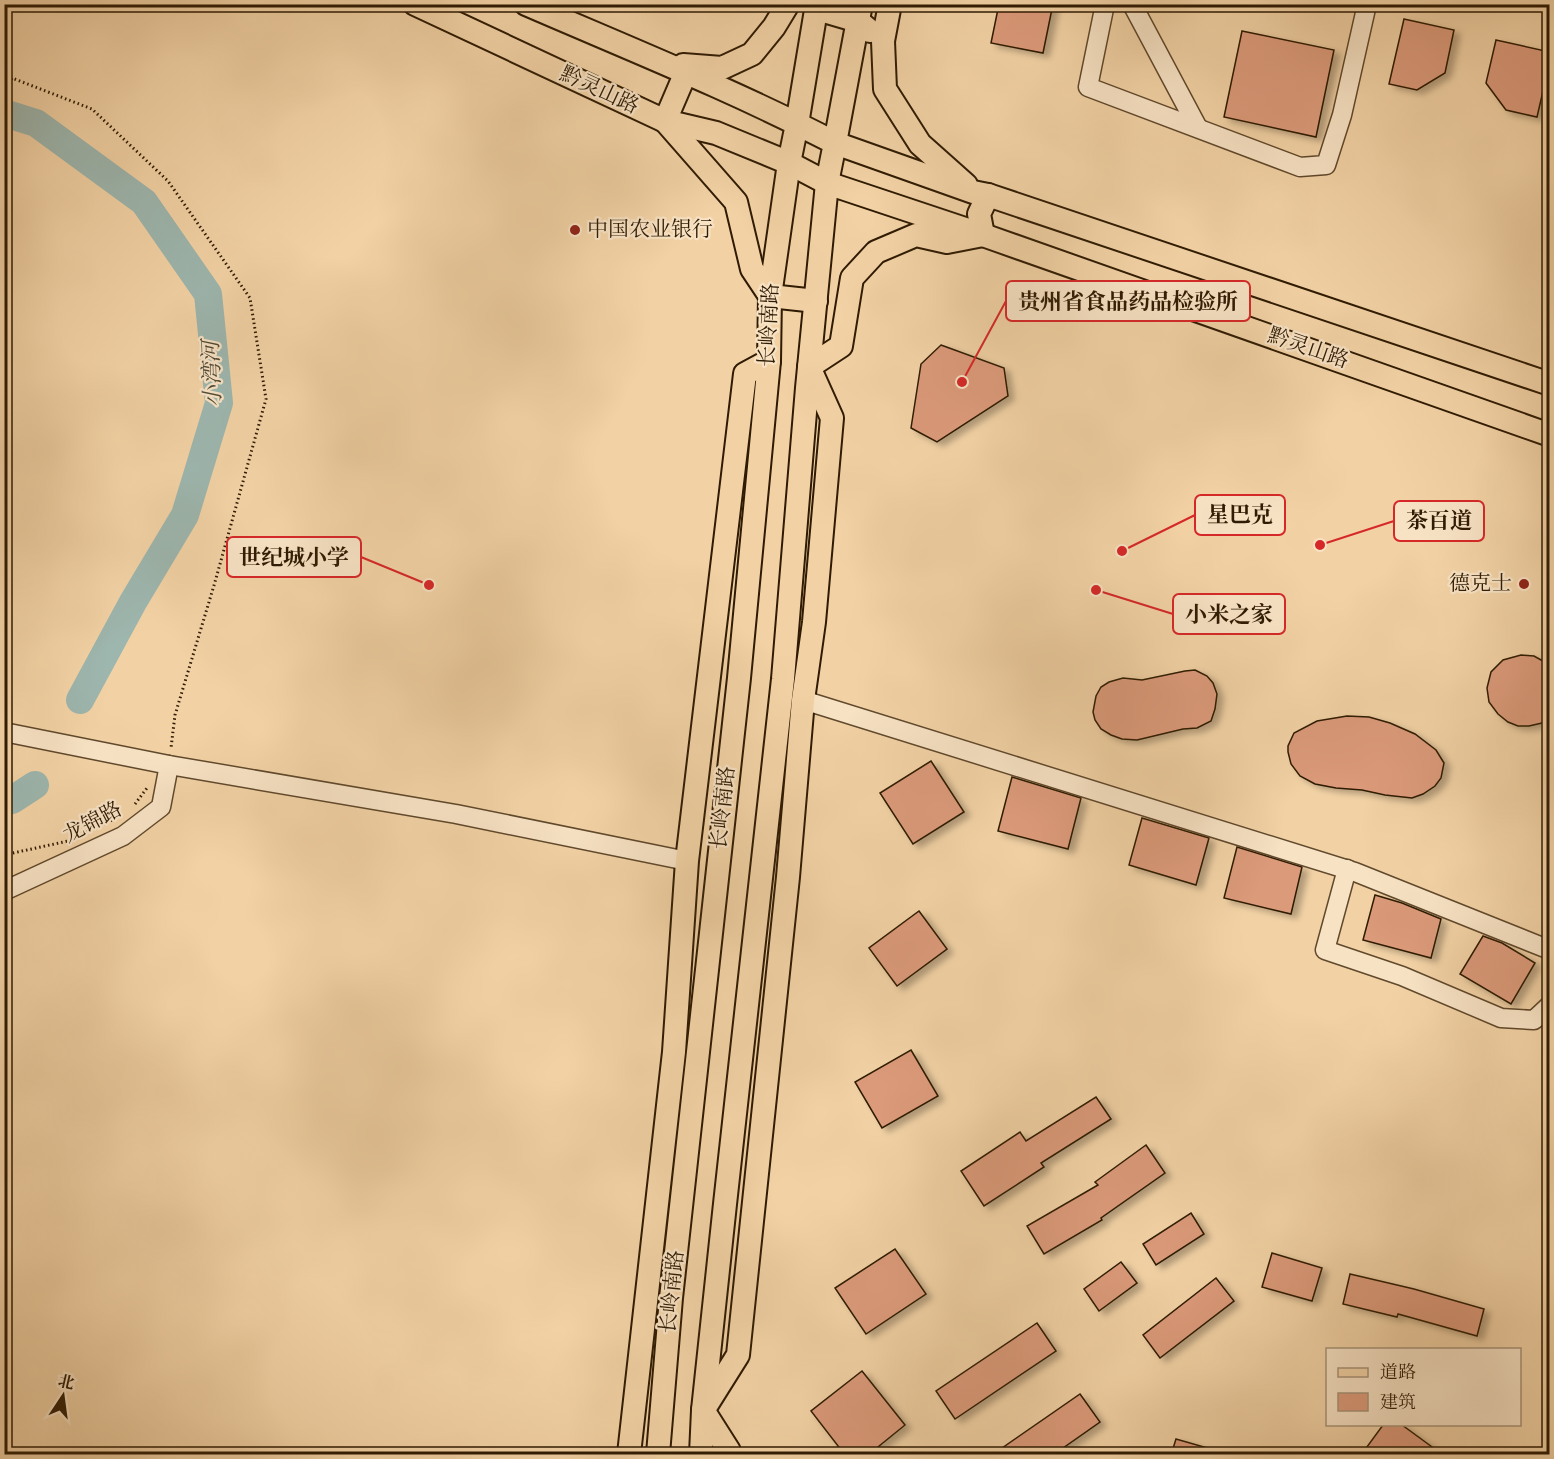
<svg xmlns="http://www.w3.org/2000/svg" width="1554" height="1459" font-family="'Old Standard TT','Noto Serif SC',serif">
	<defs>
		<filter id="shadow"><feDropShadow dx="6" dy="4" stdDeviation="3" flood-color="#0004"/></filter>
	</defs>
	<rect width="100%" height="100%" fill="#f2d2a5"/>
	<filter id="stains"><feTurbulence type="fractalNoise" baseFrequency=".00333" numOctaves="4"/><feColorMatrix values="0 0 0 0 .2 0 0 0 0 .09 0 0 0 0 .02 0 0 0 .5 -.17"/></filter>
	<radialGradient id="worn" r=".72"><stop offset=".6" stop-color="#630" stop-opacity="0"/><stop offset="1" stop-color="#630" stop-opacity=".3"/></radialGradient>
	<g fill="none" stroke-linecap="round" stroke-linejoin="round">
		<g stroke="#9db6ae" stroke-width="28">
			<polyline points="4,113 36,123 144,202 208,294 219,403 185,515 133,602 80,700"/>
			<polyline points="4,802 12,800 35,785"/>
		</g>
	</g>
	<g fill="#db9a7a" stroke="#2f1b03" stroke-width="1.5" filter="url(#shadow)">
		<polygon points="999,4 1053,4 1043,53 991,43"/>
		<polygon points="1404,19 1454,30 1445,73 1417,90 1389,84"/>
		<polygon points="1242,31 1334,50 1316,137 1224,117"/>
		<polygon points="1496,40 1550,52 1550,61 1537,117 1506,110 1486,83"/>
		<polygon points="941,345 1004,368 1008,396 937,442 911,428 921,364"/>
		<polygon points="1521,655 1534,656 1550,665 1550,719 1542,723 1529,726 1518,726 1508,722 1498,714 1489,702 1487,688 1491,672 1503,660"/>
		<polygon points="1195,670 1207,676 1213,683 1217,694 1215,709 1211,721 1197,728 1183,729 1137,740 1122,739 1111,735 1101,729 1095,720 1093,712 1096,696 1101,687 1109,682 1123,678 1142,680 1185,671"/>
		<polygon points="1347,716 1369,717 1390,723 1415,734 1436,750 1444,763 1441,778 1435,786 1423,794 1412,798 1385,795 1362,790 1336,788 1315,784 1300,776 1291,764 1288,752 1288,746 1294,733 1317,721"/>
		<polygon points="931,761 964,812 913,844 880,793"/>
		<polygon points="1012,777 1081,798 1068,849 998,831"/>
		<polygon points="1142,818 1209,838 1196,885 1129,865"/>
		<polygon points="1237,847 1302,867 1291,914 1224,898"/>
		<polygon points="1375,895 1402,903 1441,919 1431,958 1363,940"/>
		<polygon points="919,911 947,949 897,986 869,948"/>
		<polygon points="1483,936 1502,943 1535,963 1511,1004 1460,974"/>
		<polygon points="911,1050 938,1096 882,1128 855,1082"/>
		<polygon points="1096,1097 1111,1119 1041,1163 1044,1167 984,1206 961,1171 1020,1132 1026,1141"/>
		<polygon points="1146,1145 1165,1173 1101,1218 1102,1220 1044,1254 1027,1226 1098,1185 1095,1182"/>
		<polygon points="1191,1213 1204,1234 1156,1265 1143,1244"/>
		<polygon points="895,1249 926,1294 866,1334 835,1288"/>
		<polygon points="1272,1253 1322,1268 1312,1301 1262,1287"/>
		<polygon points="1121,1262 1137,1283 1099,1311 1084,1289"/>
		<polygon points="1350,1274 1414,1289 1484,1309 1477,1336 1398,1314 1397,1317 1343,1304"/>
		<polygon points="1216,1278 1234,1301 1160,1358 1143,1335"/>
		<polygon points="1037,1323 1056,1351 955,1419 936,1391"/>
		<polygon points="862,1371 905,1425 868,1455 845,1455 811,1411"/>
		<polygon points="1080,1394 1100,1422 1053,1455 992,1455"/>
		<polygon points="1383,1425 1402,1425 1443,1455 1361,1455"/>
		<polygon points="1176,1439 1218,1451 1218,1455 1171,1455"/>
	</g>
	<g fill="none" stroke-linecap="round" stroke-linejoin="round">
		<defs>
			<g id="minor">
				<polyline points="1105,4 1088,87 1300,167 1326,165 1342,115 1367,4"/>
				<polyline points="1132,4 1198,128"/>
				<polyline points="1548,4 1550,5"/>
				<polyline points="803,700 1355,872 1550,950"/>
				<polyline points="4,732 169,765 456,814 687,861"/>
				<polyline points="1347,869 1325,950 1402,976 1501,1018 1534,1020 1550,1005"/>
				<polyline points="4,891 123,836 161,807 169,765"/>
			</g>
			<g id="major">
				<polyline points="415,4 665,121 716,133 789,163 770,296 769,361 739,678 671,1298 658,1454"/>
				<path d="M526,4C630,49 735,91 835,143L827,183L789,163L797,124L817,4"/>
				<polyline points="861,4 835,143 973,192 988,195 1550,384"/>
				<polyline points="890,4 883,41 885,89 920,144 966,185"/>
				<polyline points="817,9 858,21 870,31"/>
				<polyline points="683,65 722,68 752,54 774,27 788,4"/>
				<polyline points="665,121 736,202 752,269 770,296"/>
				<polyline points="665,121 686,72"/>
				<polyline points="770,296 816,301"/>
				<polyline points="809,367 841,346 852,278 876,252 916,235 947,242 983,235 979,214 988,195"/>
				<polyline points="706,1406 738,1355 788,877 803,700 814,622 832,418 810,369"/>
				<polyline points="703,1410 729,1451 729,1454"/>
				<polyline points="629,1454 674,1052 687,861 745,374 769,361"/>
				<polyline points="701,1454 703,1410 725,1204 783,679 807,388 827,183 983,235 1550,435"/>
			</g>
		</defs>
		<use href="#minor" stroke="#60492c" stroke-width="21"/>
		<use href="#major" stroke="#2f1b03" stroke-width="26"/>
		<g stroke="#2f1b03" stroke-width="3" stroke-dasharray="1.5 3" stroke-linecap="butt">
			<polyline points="4,96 12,78 92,109 168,181 250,298 266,399 215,582 175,715 171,748"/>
			<polyline points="135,804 147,788"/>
			<polyline points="4,855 68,841 116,818"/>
		</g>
		<use href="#minor" stroke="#f7e2c4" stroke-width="18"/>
		<use href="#major" stroke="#f2d2a5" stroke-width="22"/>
	</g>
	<g fill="#8f2418" stroke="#f7e2c4" stroke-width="2">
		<circle cx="575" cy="230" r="6"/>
		<circle cx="1524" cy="584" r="6"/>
	</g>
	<g text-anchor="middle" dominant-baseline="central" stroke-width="4.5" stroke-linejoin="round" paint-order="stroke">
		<g font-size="21" fill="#2f1b03" stroke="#f7e2c4">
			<text transform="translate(599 91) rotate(25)">黔灵山路</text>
			<text transform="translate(770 325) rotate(-87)">长岭南路</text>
			<text transform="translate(1308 349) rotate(19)">黔灵山路</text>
			<text transform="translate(724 808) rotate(-84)">长岭南路</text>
			<text transform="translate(93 823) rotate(-28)">龙锦路</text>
			<text transform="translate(673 1292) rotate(-84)">长岭南路</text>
		</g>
		<g font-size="21" fill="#2f1b03" stroke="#f7e2c4" text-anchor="start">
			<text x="587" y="230">中国农业银行</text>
			<text x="1512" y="584" text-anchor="end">德克士</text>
		</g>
		<g font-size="22" font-style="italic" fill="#504a36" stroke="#f7e2c4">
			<text transform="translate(213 374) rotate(-92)">小湾河</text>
		</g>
	</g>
	<path fill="none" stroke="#d62828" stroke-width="2" d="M962 382L1006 301M1122 551L1195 515M1320 545L1394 521M429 585L361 557M1096 590L1173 614"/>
	<g fill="#d62828" stroke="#f7e2c4" stroke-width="2">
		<circle cx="962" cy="382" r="6"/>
		<circle cx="1122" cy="551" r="6"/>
		<circle cx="1320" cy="545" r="6"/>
		<circle cx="429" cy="585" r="6"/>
		<circle cx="1096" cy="590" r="6"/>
	</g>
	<g fill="#f7e2c4" stroke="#d62828" stroke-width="2">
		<rect x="1006" y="281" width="244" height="40" rx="6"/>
		<rect x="1195" y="495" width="90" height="40" rx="6"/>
		<rect x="1394" y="501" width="90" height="40" rx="6"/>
		<rect x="227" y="537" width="134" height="40" rx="6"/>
		<rect x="1173" y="594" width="112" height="40" rx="6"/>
	</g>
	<g font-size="22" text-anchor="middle" font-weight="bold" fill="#2f1b03">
		<text x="1128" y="309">贵州省食品药品检验所</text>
		<text x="1240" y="522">星巴克</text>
		<text x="1439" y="528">茶百道</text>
		<text x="294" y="565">世纪城小学</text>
		<text x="1229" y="622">小米之家</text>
	</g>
	<rect width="1554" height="1459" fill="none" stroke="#f2d2a5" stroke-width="24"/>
	<rect x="6" y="6" width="1542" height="1447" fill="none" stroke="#2f1b03" stroke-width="3"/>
	<rect x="12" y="12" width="1530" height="1435" fill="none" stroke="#2f1b03" stroke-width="1.5"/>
	<rect x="1326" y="1348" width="195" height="78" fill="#f7e2c4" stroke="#a79277" stroke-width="1.5"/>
	<rect x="1338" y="1368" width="30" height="9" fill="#f2d2a5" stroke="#a79277" stroke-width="1.5"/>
	<text x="1380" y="1378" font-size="18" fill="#2f1b03">道路</text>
	<rect x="1338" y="1393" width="30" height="18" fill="#db9a7a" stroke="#a79277" stroke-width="1.5"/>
	<text x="1380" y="1408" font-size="18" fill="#2f1b03">建筑</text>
	<g transform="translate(63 1396) rotate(13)" stroke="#f7e2c4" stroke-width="4.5" paint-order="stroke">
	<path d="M0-4.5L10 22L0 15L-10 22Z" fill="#2f1b03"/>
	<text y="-9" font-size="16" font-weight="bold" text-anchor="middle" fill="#2f1b03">北</text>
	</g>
	<rect width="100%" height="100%" filter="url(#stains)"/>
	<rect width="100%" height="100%" fill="url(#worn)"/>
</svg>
